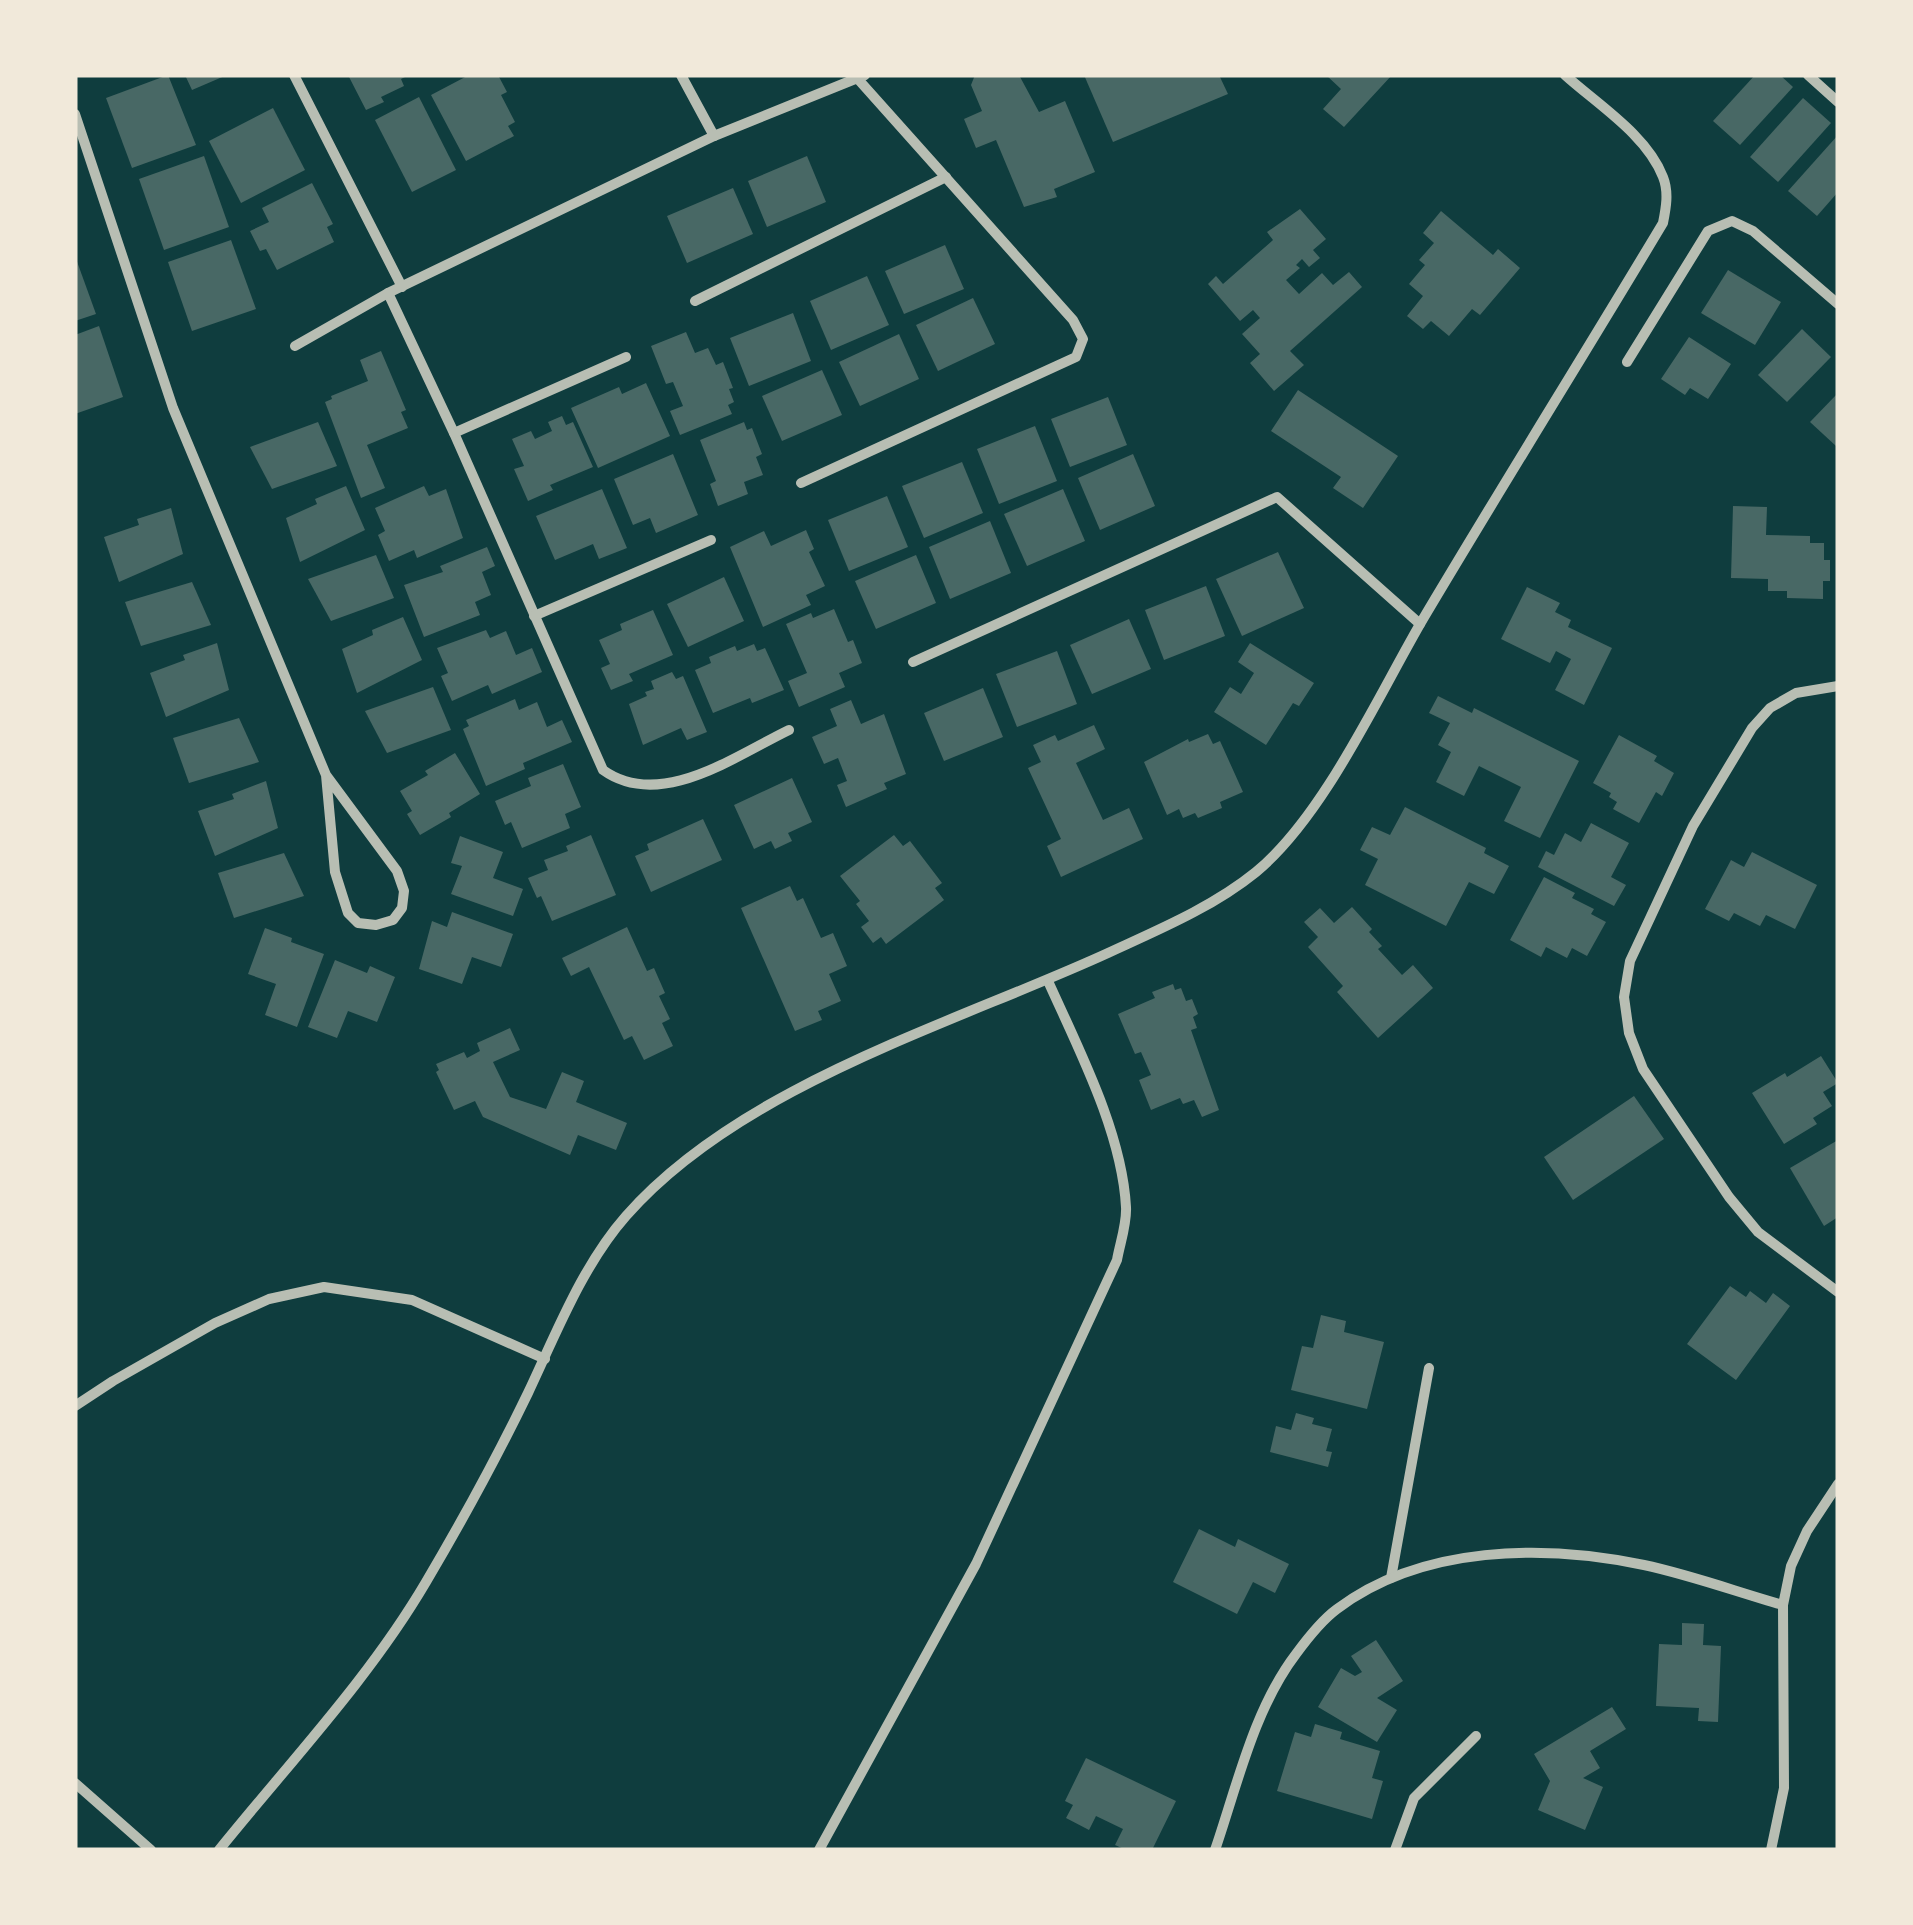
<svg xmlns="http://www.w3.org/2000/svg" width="1913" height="1925" font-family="'Fira Sans',sans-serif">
	<rect width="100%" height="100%" fill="#0f3d3e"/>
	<g fill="#486865">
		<polygon points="168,75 196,145 132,168 106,98"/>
		<polygon points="185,75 227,75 192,90"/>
		<polygon points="348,75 409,75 401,79 404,86 381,97 384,102 366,110"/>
		<polygon points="469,75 498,75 507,92 501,95 515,122 508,126 514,136 466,161 431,95"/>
		<polygon points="975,75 1019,75 1039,112 1065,101 1095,172 1054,189 1057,197 1024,207 996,140 976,148 964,119 982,111 971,85"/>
		<polygon points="1084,75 1219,75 1228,94 1113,142"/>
		<polygon points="1326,75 1392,75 1344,127 1323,109 1341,89"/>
		<polygon points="1755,75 1780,75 1793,87 1740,145 1713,121"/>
		<polygon points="419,97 456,170 412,192 375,120"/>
		<polygon points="1803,98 1831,123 1778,182 1750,157"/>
		<polygon points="273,108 305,170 241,203 209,141"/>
		<polygon points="1838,135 1838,192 1817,216 1788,191"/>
		<polygon points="204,156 229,227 164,250 139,179"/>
		<polygon points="807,156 826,202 767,227 748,181"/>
		<polygon points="312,183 333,224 327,227 334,242 277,270 266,249 260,251 250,231 269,222 262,208"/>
		<polygon points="733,188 753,234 687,263 667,216"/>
		<polygon points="1300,209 1326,239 1313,250 1320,258 1309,267 1302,259 1296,265 1300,268 1286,280 1299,294 1322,273 1333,285 1349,272 1362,287 1290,351 1304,365 1274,391 1250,363 1260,354 1242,334 1260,318 1253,310 1240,321 1208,284 1216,276 1223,284 1273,240 1267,232"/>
		<polygon points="1441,211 1493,255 1498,249 1520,268 1480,315 1472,309 1449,336 1431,321 1423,329 1407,316 1423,296 1409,284 1425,265 1419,260 1434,243 1423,233"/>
		<polygon points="231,240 256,309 192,331 168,262"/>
		<polygon points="945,245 964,289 904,314 885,271"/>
		<polygon points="75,256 96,314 75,321"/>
		<polygon points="1728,270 1781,302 1755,345 1701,313"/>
		<polygon points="867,276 889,325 831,350 810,301"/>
		<polygon points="973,298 995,344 938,371 916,325"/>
		<polygon points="793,313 811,361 749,386 730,338"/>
		<polygon points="99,326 123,397 75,414 75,335"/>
		<polygon points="1802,329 1831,357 1787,402 1758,375"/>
		<polygon points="686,332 695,353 708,348 716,365 723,362 733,388 729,389 734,402 728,405 732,414 680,435 670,411 683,406 673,382 666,384 651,346"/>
		<polygon points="899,334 919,379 860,406 839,362"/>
		<polygon points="1689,337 1731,364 1708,399 1690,388 1685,395 1661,379"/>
		<polygon points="381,351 406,410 401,412 408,428 367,445 385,488 361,498 325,402 332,399 331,396 368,381 360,360"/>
		<polygon points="822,370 842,415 782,441 762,396"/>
		<polygon points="646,383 670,436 598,468 571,408 619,387 622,394"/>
		<polygon points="1298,390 1398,456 1363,508 1333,488 1341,477 1271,431"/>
		<polygon points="1838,393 1838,443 1836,446 1810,422"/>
		<polygon points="1108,397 1127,445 1070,467 1051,419"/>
		<polygon points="562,416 566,425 573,422 593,467 550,485 553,490 528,501 514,469 524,466 512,439 531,431 535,439 552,431 548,422"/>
		<polygon points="318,422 337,466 272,489 250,447"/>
		<polygon points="744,422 747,430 752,428 762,454 756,457 763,475 744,482 748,494 718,506 710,484 716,481 700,440"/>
		<polygon points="1035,426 1057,481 999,504 977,449"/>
		<polygon points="673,454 698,515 656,533 650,518 633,525 614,479"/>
		<polygon points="1133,454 1155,506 1100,530 1078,478"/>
		<polygon points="962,462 983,513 924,538 902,486"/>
		<polygon points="346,486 365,530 300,562 286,518 317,504 315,499"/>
		<polygon points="424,486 429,496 446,489 463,538 417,558 414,550 389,561 378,535 385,531 375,508"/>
		<polygon points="602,489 627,548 599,559 593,544 555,560 536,516"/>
		<polygon points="1063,489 1085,541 1027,566 1004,514"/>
		<polygon points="887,496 908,547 849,571 828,520"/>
		<polygon points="1733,506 1767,507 1766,535 1810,536 1810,543 1824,543 1824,560 1830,560 1830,581 1823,581 1823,599 1787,598 1787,591 1768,591 1768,579 1731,578"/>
		<polygon points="171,508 183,554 119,582 104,537 139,525 137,519"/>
		<polygon points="990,521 1011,573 950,599 929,547"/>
		<polygon points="806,530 814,549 809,552 825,586 806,595 811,605 763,627 730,547 764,531 771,546"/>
		<polygon points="487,547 495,566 482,572 491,595 475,602 480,615 424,637 404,585 443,572 440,566"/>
		<polygon points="1278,552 1304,608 1242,636 1216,579"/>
		<polygon points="376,555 394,598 331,621 308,579"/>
		<polygon points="916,555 936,603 876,629 855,581"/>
		<polygon points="724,577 744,621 688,647 667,604"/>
		<polygon points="192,582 211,625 141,646 125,602"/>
		<polygon points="1206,586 1225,636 1164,660 1145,610"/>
		<polygon points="1527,587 1560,603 1555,612 1571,620 1568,627 1612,648 1584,705 1555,690 1571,659 1556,651 1550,663 1501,639"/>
		<polygon points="834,609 848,642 853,640 862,663 839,673 845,687 799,707 788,681 807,673 786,624 811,613 813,618"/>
		<polygon points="653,610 673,655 629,674 633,681 611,690 601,668 610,664 599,640 622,630 620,624"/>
		<polygon points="403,617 422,660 357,693 342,649 373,635 372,630"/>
		<polygon points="1129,619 1151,669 1092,694 1070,645"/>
		<polygon points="486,630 490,638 506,631 516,655 532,648 542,672 492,694 488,685 452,701 441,676 448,673 437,648"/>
		<polygon points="217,643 229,690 166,717 150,673 185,660 183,655"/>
		<polygon points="1250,643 1314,683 1299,706 1293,703 1266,745 1214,712 1230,687 1241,694 1254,673 1238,662"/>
		<polygon points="754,644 757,651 765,648 784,690 752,703 750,698 713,713 695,670 711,663 709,657 735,646 737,651"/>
		<polygon points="1057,651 1077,704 1017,727 996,674"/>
		<polygon points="672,672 676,679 683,676 707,732 687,740 681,728 643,745 629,704 647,696 645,692 654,689 651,681"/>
		<polygon points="433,687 451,730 387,753 365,711"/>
		<polygon points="983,688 1003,737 944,761 924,713"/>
		<polygon points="1438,696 1472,713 1474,708 1579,761 1540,838 1504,821 1521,787 1479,766 1464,796 1436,782 1451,752 1438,745 1450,723 1429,713"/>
		<polygon points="515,699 519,710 537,702 547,727 562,720 572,742 523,763 525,769 486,786 463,729 469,726 466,720"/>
		<polygon points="851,700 861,724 884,714 906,774 884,783 887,789 846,807 837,785 847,781 838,758 824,764 812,737 837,726 830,709"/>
		<polygon points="239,718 259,762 189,783 173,738"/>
		<polygon points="1094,725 1105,749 1076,763 1103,820 1129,808 1143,839 1061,877 1047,846 1061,839 1028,768 1041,762 1033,745 1055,735 1058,741"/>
		<polygon points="1208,734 1213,744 1220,741 1243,792 1220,802 1222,808 1198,818 1195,813 1183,818 1179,809 1167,815 1144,762 1188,739 1189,742"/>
		<polygon points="1619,735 1657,756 1654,761 1674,773 1662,796 1656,792 1639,823 1613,809 1617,802 1609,797 1611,793 1593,783"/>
		<polygon points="455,753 480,794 449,813 451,817 420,835 407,814 412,811 400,791 428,775 425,771"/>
		<polygon points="563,764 581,807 565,814 570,828 522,848 511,822 505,825 495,801 531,786 528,778"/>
		<polygon points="792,778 812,822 788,833 792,841 775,849 771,841 754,849 734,805"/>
		<polygon points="266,781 278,828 215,856 198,811 234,799 232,794"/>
		<polygon points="1405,807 1486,848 1484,853 1509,866 1494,894 1469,882 1446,926 1365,885 1378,859 1360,850 1372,827 1390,835"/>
		<polygon points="703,819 722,860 651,892 635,856 649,850 647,844"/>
		<polygon points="1591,823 1629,843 1611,877 1626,885 1614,906 1538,867 1546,851 1554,855 1565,833 1581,842"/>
		<polygon points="591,835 616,895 552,921 541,896 537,898 528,878 548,870 544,860 568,851 566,846"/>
		<polygon points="894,835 903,846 910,841 942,883 935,888 944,900 886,944 881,937 873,943 861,927 869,921 856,904 860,901 840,876"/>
		<polygon points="460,836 503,852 493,878 523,889 513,916 451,894 462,866 451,863"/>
		<polygon points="1752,852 1817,885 1795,929 1766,915 1760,926 1734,913 1729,921 1705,909 1731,860 1744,867"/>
		<polygon points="284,853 304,896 234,918 218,873"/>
		<polygon points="1544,877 1575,893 1572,898 1594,909 1591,914 1606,922 1587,956 1572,948 1567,958 1546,947 1541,957 1510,940"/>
		<polygon points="790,886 797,901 803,898 821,938 833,933 847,966 829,974 841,1001 818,1011 822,1020 795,1031 741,908"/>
		<polygon points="1352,907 1372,929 1369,932 1382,946 1378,949 1402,975 1413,965 1433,988 1378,1038 1337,992 1343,986 1308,947 1318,937 1304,922 1320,908 1334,923"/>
		<polygon points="452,912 513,934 501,967 472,957 462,984 419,969 432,921 447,927"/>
		<polygon points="627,927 647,971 654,968 665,993 659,996 670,1019 662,1023 673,1046 644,1060 632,1036 624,1040 589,967 571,976 562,958"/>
		<polygon points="265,928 292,938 291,942 324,954 297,1027 265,1015 276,984 248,974"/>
		<polygon points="335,960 367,973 370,966 395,977 377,1022 348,1011 337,1038 308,1027"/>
		<polygon points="1173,984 1175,990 1181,988 1186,1001 1192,999 1198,1014 1193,1017 1197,1028 1191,1030 1219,1110 1202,1117 1194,1100 1183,1104 1180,1098 1151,1110 1139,1080 1151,1075 1141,1052 1135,1054 1118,1014 1155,998 1152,992"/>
		<polygon points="510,1028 520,1050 493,1062 510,1097 546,1109 562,1072 584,1081 576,1102 627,1123 616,1150 578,1135 570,1155 483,1117 475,1101 454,1110 436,1072 439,1070 436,1064 464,1052 467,1058 480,1051 477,1043"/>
		<polygon points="1821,1056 1838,1083 1823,1092 1832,1106 1813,1118 1817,1124 1784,1144 1752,1093 1785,1073 1787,1077"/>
		<polygon points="1634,1096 1664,1139 1573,1200 1544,1157"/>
		<polygon points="1838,1140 1838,1217 1824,1226 1790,1168"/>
		<polygon points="1730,1286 1746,1297 1750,1291 1766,1303 1773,1293 1790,1306 1736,1380 1687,1344"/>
		<polygon points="1321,1315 1346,1321 1344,1332 1384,1342 1367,1409 1291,1390 1302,1346 1313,1348"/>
		<polygon points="1296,1413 1314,1418 1312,1424 1332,1429 1326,1451 1332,1452 1328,1467 1270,1452 1276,1426 1291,1430"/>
		<polygon points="1199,1529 1235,1547 1238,1539 1289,1564 1275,1593 1253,1582 1237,1614 1173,1582"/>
		<polygon points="1682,1623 1704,1624 1703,1645 1721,1646 1718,1722 1698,1721 1699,1708 1656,1706 1659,1644 1682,1645"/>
		<polygon points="1376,1640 1403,1681 1377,1698 1397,1710 1377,1742 1318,1707 1341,1668 1355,1676 1362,1672 1351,1656"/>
		<polygon points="1612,1707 1626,1729 1590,1751 1600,1768 1583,1778 1603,1787 1585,1830 1538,1810 1550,1781 1534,1754"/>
		<polygon points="1315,1724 1342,1732 1340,1739 1380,1751 1372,1778 1383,1781 1372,1819 1277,1791 1295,1732 1311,1737"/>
		<polygon points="1086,1758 1176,1801 1152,1850 1126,1850 1115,1845 1123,1829 1096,1816 1089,1830 1066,1818 1073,1805 1065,1801"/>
	</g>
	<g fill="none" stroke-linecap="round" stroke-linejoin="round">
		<g stroke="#b8beb3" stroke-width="10">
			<polyline points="294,75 402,287"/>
			<polyline points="681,75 714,136"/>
			<polyline points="1808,75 1838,102"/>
			<polyline points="75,114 173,408 326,775 397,871 404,891 402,908 393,920 376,925 358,923 348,913 335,872 326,775"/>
			<path d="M388,293L454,433L603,770C660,811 735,756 789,730"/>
			<polyline points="695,301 946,177"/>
			<polyline points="295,346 388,293 714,136 865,75"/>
			<polyline points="1627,362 1708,231 1732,221 1753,231 1838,304"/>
			<polyline points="454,433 626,357"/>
			<polyline points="801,483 1076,357 1083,339 1073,320 857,78"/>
			<polyline points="534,616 711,540"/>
			<polyline points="913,662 1277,497 1420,624"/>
			<polyline points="1838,686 1796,693 1770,708 1752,728 1693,826 1630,961 1624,997 1629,1033 1643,1069 1729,1197 1758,1232 1838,1292"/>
			<polyline points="75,1406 113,1381 215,1323 269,1299 324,1287 412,1300 545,1359"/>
			<polyline points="1391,1578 1429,1368"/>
			<polyline points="75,1783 151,1850"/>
			<path d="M219,1850C289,1763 369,1679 426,1582C462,1521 497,1457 528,1393C556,1334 582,1266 626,1216C741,1085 953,1024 1108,953C1158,930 1213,907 1256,872C1324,816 1378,696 1423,619C1502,486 1584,355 1663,223C1666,208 1669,192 1663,177C1647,135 1597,104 1565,75"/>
			<path d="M819,1850L976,1564L1117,1260C1120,1243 1127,1224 1126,1207C1122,1132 1078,1048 1048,981"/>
			<path d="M1215,1850C1237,1786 1254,1709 1296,1654C1307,1639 1322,1620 1337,1609C1422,1545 1544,1544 1644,1565C1691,1575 1737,1592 1783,1605"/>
			<polyline points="1395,1850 1414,1798 1476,1736"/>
			<polyline points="1771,1850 1784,1788 1783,1605 1791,1566 1807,1531 1838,1484"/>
		</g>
	</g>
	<rect width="1913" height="1925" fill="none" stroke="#f1e9da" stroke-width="155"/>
</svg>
